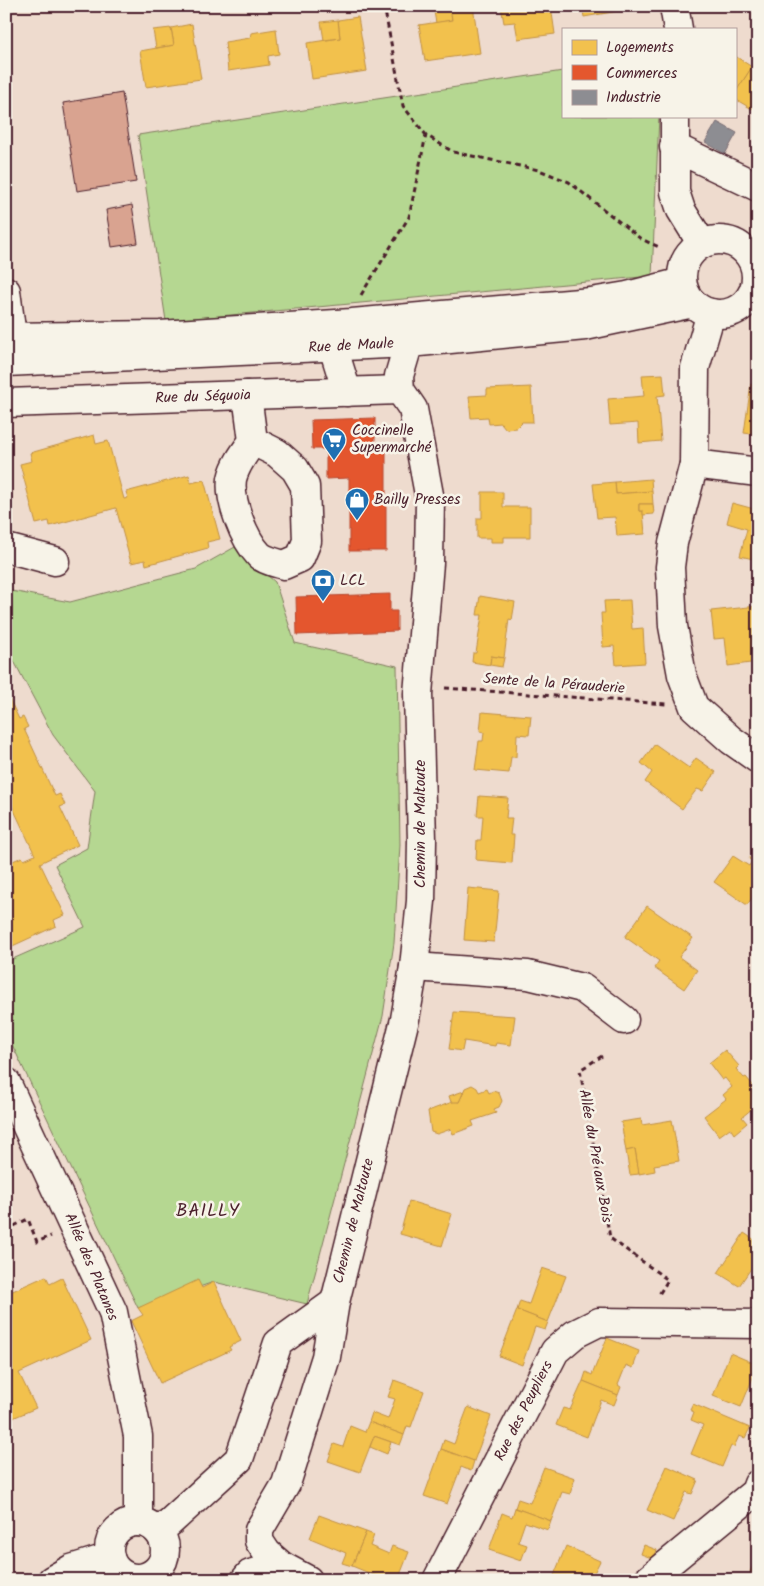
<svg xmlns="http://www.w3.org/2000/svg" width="764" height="1586" font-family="Kalam,sans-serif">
	<rect width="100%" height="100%" fill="#eedbce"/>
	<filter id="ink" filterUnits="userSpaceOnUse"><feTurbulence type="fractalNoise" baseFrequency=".02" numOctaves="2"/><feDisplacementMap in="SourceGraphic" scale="10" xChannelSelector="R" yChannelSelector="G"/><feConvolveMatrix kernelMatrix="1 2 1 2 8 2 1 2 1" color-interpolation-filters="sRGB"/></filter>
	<g filter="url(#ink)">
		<g fill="#b5d791" stroke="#807b5e">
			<polygon points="563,71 563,116 659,116 652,276 166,321 138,135"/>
			<polygon points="235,547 275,582 295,643 397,666 400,845 394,943 383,1016 307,1304 214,1282 138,1308 6,1032 6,962 85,927 55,865 87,848 95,791 53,735 6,646 6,590 70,602 196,569"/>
		</g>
		<g fill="#f2c14e" stroke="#c09044">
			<polygon points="433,6 450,6 452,20 436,23"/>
			<polygon points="450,6 473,6 480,53 425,61 419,25 452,20"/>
			<polygon points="501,6 551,6 555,34 518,39 515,22 504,23"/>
			<polygon points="582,6 624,6 624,10 584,17"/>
			<polygon points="358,17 367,71 312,79 307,43 340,38 338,20"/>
			<polygon points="338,20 340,38 324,40 321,22"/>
			<polygon points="192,24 201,79 146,87 140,51 174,45 171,28"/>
			<polygon points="171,28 174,45 156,48 153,30"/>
			<polygon points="276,29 279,54 268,56 269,65 228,71 225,42 250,38 251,33"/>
			<polygon points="735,56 752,67 735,93"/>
			<polygon points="752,67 758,70 758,100 752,109 735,99 735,93"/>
			<polygon points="663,374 665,395 657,396 661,441 639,443 638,423 610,425 608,399 644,396 642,375"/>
			<polygon points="751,384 758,385 758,435 744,433"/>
			<polygon points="531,387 533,422 522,422 516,428 506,429 501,423 489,424 488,417 471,418 469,396 487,395 487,389"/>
			<polygon points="94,435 96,444 108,441 124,499 128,498 126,492 189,475 191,483 204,480 220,539 207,542 208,548 146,565 145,560 131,563 116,508 50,526 49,521 36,524 20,464 32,461 30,453"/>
			<polygon points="651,479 652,491 616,494 615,482"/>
			<polygon points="615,482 616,494 652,491 653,504 639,504 639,511 643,511 645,534 617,536 615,517 597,518 593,484"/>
			<polygon points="482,492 503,492 503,507 530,507 530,537 504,537 504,542 491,542 491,538 477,538 477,518 482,518"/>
			<polygon points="732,503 758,510 758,560 740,556 747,529 727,523"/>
			<polygon points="639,504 653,504 654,514 643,515 643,511 639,511"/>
			<polygon points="480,596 515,602 512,620 509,619 504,658 491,656 490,665 472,662 473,653 476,653 482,615 477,615"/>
			<polygon points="630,600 632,629 643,628 645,663 616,665 614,646 603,647 601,613 605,613 604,601"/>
			<polygon points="758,606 758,662 728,666 725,638 714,639 711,611"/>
			<polygon points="491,656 504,658 502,667 490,665"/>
			<polygon points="6,692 19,719 23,717 28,727 24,729 55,796 60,794 65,805 60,807 78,845 40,863 65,915 54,920 56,926 6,949 6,864 22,857 24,860 35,855 6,793"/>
			<polygon points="482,712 531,716 529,735 517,734 516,757 511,757 509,773 475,770 479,741 483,741 484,732 480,731"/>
			<polygon points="655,744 689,768 696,758 716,772 703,791 697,789 682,809 645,782 652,772 641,763"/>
			<polygon points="479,796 508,798 506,818 512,818 510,835 514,835 512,863 476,860 477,840 481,840 483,816 477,816"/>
			<polygon points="758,847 758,890 747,905 714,882 733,856 749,866 752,861 749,859"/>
			<polygon points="468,888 499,891 494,942 464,940"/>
			<polygon points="647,906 693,938 679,957 697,970 684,989 654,968 659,961 625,937"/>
			<polygon points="454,1012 515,1016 511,1045 496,1043 495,1046 464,1041 462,1051 449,1049"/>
			<polygon points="725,1050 739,1066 736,1069 744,1078 746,1077 758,1091 758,1104 742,1117 747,1123 734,1134 730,1128 719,1136 704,1116 726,1099 723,1095 732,1087 725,1078 722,1080 709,1063"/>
			<polygon points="472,1085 477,1088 479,1092 487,1089 489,1093 493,1091 499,1093 502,1101 499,1107 494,1109 496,1113 472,1121 474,1126 453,1134 451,1129 437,1134 431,1132 428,1111 455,1101 459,1102 465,1088"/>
			<polygon points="464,1091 459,1102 451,1102 449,1096"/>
			<polygon points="641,1119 642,1125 672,1120 679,1161 654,1165 655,1171 639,1174 635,1149 626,1151 621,1122"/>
			<polygon points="635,1149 639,1174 630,1175 626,1151"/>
			<polygon points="409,1201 452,1214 442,1246 400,1234"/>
			<polygon points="744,1233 758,1242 758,1271 752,1267 739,1286 718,1273"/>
			<polygon points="542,1268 566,1276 548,1322 517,1310 520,1301 529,1304"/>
			<polygon points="46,1276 50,1284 62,1278 91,1340 19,1373 36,1408 6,1421 6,1294"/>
			<polygon points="198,1280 202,1288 214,1282 241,1341 229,1347 231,1350 160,1383 131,1321 143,1315 138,1308"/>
			<polygon points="517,1310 548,1322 545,1330 535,1327 522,1365 499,1356"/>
			<polygon points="607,1338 639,1351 633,1368 626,1365 618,1385 621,1387 618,1395 583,1381 586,1372 592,1375"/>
			<polygon points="730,1353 758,1365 741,1407 713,1396"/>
			<polygon points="394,1380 424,1391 411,1427 407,1426 404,1435 369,1422 372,1413 388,1419 395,1399 388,1397"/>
			<polygon points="583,1381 618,1395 614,1405 601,1400 587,1437 556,1425 563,1408 570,1410"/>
			<polygon points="693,1404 750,1428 745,1438 739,1436 734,1447 731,1446 722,1467 691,1454 703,1425 691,1420 694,1412 690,1410"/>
			<polygon points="468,1407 491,1416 474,1461 441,1449 444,1440 454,1444"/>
			<polygon points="369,1422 404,1435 400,1445 374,1436 360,1472 328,1461 334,1444 343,1447 350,1426 365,1432"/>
			<polygon points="374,1436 391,1442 387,1454 370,1447"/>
			<polygon points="441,1449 474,1461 471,1471 461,1467 447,1504 424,1496"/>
			<polygon points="667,1466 698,1480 692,1494 686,1492 673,1521 647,1510"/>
			<polygon points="544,1467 575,1478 570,1494 562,1492 551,1521 515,1508 518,1499 530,1503"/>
			<polygon points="515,1508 551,1521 548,1530 525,1522 518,1542 527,1545 521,1561 489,1550 502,1513 512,1517"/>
			<polygon points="319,1515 366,1532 352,1566 342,1563 346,1553 310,1538"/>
			<polygon points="366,1532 374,1535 370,1546 389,1554 392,1546 409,1552 398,1580 386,1580 352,1566"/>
			<polygon points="644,1545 657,1550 654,1559 641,1554"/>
			<polygon points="566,1546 600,1561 592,1577 582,1573 579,1580 552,1580"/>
			<polygon points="758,1554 758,1575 750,1572"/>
		</g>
		<g fill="#e4572e" stroke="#b6462d">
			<polygon points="375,418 375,443 386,443 386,551 349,551 349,478 326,479 326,449 312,449 311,420"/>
			<polygon points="390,594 390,611 397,611 397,631 297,635 296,597"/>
		</g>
		<polygon fill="#8d8d92" stroke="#796c73" points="717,122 737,133 725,154 705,142"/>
		<g fill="#d9a390" stroke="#4a1f2b">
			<polygon points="122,93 136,182 77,191 63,103"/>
			<polygon points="132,205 138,243 112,247 106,210"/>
		</g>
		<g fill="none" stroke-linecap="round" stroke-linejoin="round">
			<defs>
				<g id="minor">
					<polyline points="674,6 678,29"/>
					<polyline points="675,116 675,192 681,210 702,244"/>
					<polyline points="674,147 758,187"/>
					<circle cx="719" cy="277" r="37"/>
					<polyline points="6,291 12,336"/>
					<polyline points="711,313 695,368 694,464 673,543 670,567 673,626 682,675 694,707 731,740 758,759"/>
					<polyline points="6,337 160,335 352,323 591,302 627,296 682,282"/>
					<polyline points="333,347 347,392"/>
					<polyline points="6,362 409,343 585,326 693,303"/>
					<path d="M247,395L253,441C245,452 235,465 232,479C229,501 244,539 259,555C264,560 277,563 284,565L300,558L307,541L305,486L295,469L277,453L253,441"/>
					<polyline points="6,403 400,390"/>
					<polyline points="694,464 758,472"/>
					<polyline points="6,548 55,561"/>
					<polyline points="414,967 528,975 582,988 624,1020"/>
					<polyline points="6,1082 113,1312 138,1436 138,1522"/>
					<circle cx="137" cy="1550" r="28"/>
					<polyline points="157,1530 169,1523 239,1459 278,1343 335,1302"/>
					<polyline points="52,1580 71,1569 110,1557"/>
					<polyline points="245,1580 250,1574 282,1566"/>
					<polyline points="308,1580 282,1566 267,1553 259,1541 259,1530 286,1484 326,1357 335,1302 405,1019 414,967 421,901 422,840 418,694 429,563 430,500 413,409 400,390 399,376 416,318"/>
					<polyline points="437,1580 555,1351 575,1334 599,1322 758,1324"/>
					<polyline points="648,1580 755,1492 758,1484"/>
				</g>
			</defs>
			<use href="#minor" stroke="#4a1f2b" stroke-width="31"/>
			<g stroke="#4a1f2b" stroke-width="3" stroke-dasharray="5 4" stroke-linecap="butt">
				<polyline points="384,6 403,106 426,135 453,152 539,170 569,182 641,239 659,247"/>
				<polyline points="361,295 409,217 426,135"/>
				<polyline points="445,688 666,704"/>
				<polyline points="602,1056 580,1070 610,1238 668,1280 658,1296"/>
				<polyline points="6,1230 28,1219 37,1242 51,1236"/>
				<polyline points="16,1580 27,1574"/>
			</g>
			<use href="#minor" stroke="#f7f3e8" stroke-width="28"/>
		</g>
	</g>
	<defs>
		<symbol id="supermarket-pin" viewBox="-11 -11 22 30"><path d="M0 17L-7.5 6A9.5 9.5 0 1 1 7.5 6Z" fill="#1f6fb2" stroke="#f7f3e8"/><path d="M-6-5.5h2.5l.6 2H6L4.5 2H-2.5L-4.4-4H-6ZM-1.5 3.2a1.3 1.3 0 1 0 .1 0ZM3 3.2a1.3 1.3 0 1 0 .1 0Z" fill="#fff"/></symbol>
		<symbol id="shop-pin" viewBox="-11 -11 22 30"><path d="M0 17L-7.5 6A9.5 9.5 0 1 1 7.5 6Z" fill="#1f6fb2" stroke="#f7f3e8"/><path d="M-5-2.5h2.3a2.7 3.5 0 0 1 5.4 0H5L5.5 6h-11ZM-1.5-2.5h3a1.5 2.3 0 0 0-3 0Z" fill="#fff"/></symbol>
		<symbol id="bank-pin" viewBox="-11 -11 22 30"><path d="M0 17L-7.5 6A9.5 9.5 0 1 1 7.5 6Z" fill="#1f6fb2" stroke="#f7f3e8"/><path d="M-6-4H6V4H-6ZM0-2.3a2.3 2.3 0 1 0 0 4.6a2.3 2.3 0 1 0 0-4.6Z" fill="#fff"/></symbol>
	</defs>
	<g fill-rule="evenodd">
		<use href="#supermarket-pin" x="320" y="426" width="28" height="38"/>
		<use href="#shop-pin" x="343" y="486" width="28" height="38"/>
		<use href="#bank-pin" x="309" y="567" width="28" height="38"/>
	</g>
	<g text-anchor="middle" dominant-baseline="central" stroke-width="5" stroke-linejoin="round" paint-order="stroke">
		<g font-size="15" fill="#4a1f2b" stroke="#f7f3e8">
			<text transform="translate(351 346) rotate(-3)">Rue de Maule</text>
			<text transform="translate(203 397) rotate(-2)">Rue du Séquoia</text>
			<text transform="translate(554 684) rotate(4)">Sente de la Pérauderie</text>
			<text transform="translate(421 824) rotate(-90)">Chemin de Maltoute</text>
			<text transform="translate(595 1156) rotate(80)">Allée du Pré aux Bois</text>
			<text transform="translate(354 1221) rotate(-76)">Chemin de Maltoute</text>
			<text transform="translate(91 1267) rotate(67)">Allée des Platanes</text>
			<text transform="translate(524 1411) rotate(-63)">Rue des Peupliers</text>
		</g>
		<g font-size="15" fill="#4a1f2b" stroke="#f7f3e8" text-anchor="start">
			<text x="352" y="431">Coccinelle<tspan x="352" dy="17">Supermarché</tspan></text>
			<text x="374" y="500">Bailly Presses</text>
			<text x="340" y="581">LCL</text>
		</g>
		<g font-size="18" letter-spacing="1" fill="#4a1f2b" stroke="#f7f3e8">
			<text x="208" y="1211">BAILLY</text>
		</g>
	</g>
	<rect width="764" height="1586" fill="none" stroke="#f7f3e8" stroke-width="25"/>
	<rect x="12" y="12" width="739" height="1561" fill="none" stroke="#4a1f2b" stroke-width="2" filter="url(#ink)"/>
	<rect x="562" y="28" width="175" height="90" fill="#f7f3e8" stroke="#b29e9c"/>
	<rect x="572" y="40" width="25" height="15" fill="#f2c14e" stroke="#b29e9c"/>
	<text x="606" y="52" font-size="15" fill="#4a1f2b">Logements</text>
	<rect x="572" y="65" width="25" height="15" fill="#e4572e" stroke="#b29e9c"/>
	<text x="606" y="78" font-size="15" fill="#4a1f2b">Commerces</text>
	<rect x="572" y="90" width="25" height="15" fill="#8d8d92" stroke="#b29e9c"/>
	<text x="606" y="102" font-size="15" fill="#4a1f2b">Industrie</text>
</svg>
